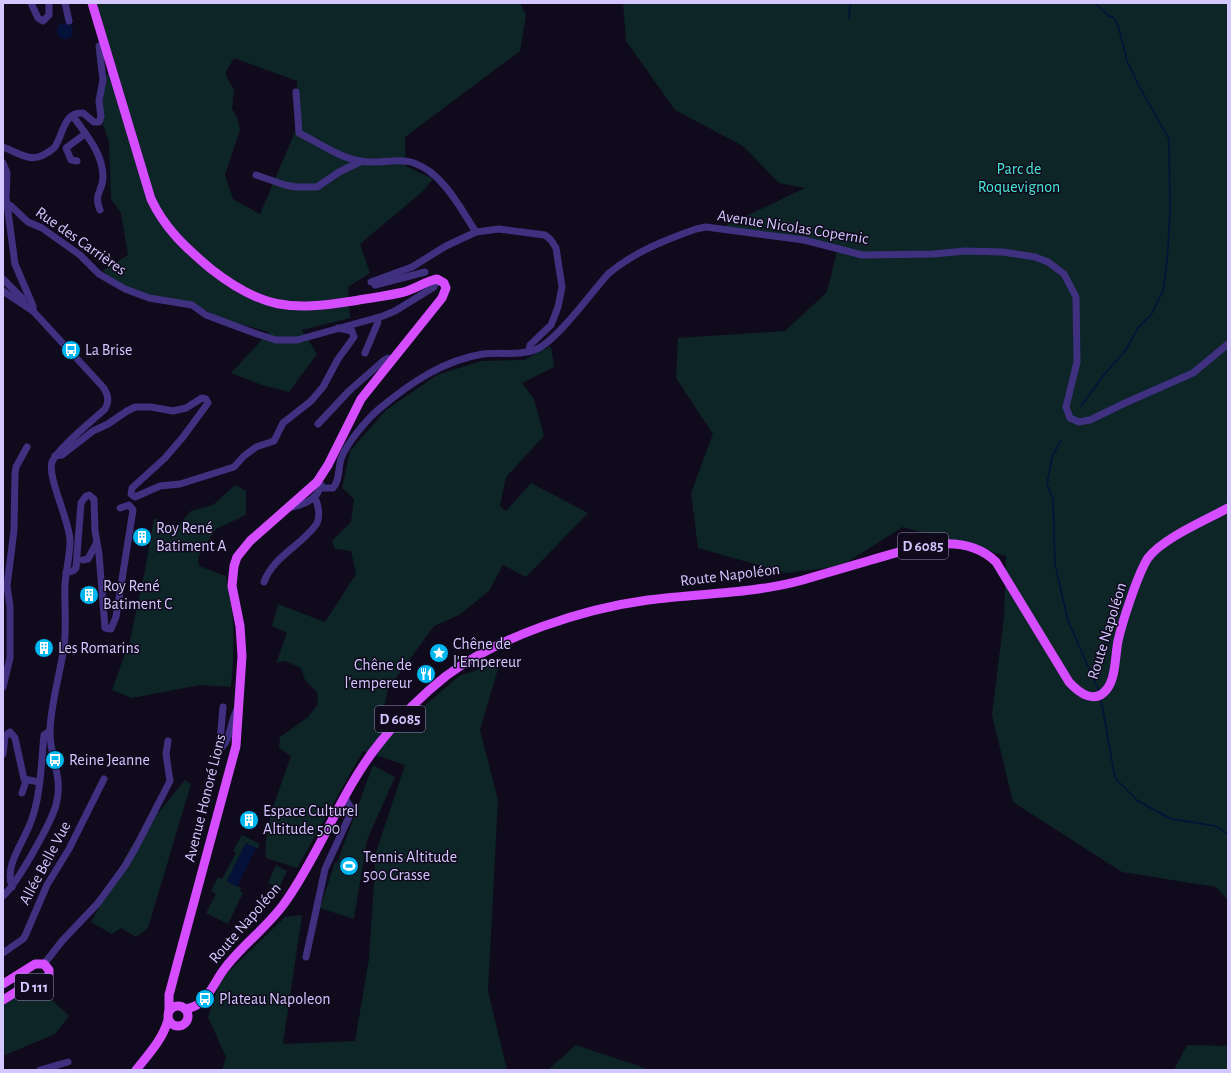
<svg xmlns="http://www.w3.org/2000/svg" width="1231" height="1073" font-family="'Alegreya Sans',sans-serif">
	<rect width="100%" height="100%" fill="#100a1d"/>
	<g fill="#0d2527" fill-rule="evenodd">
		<path d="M97,3H520L526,15L520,51L405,137L406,166L433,179L422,192L360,244L370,273L348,287L350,318L302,330L317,354L289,392L262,385L231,373L269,332L222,319L191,302L148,295L125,288L102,271L128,255L121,213L111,199L109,142L100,116L106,75L114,65ZM234,58L297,81L298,125L260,214L233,199L225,175L240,130L237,117L232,109L234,90L225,74Z"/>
		<polygon points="623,3 1228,3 1228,900 1216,887 1122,872 1013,802 992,715 1004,616 1006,556 903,527 841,566 786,573 698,548 691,493 713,434 676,378 678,338 785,331 827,292 838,247 721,228 805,188 779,183 743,146 675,110 626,41"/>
		<path d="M551,346L554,367L522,383L534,399L544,436L506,477L500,506L506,511L531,483L588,513L526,577L503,565L489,591L459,615L434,626L388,689L382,715L409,719L459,676L500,662L480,730L498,800L488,991L507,1070H222L226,1057L208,1017L221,979L285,917L302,915L283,1044L355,1041L369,959L376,852L405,765L363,751L297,868L266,858C263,826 281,786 291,756L279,748L280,737L308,717L318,704L317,692L305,680L301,668L285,661L276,663L287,633L272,626L278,604L325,622L356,574L351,551L335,549L332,541L351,522L354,499L342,488L350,451L386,410L437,375L481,361L524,360Z"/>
		<path d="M235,485L246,491V515L216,529L198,557L199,566L226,576C235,618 235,644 231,687L200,685L132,698L112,690L130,640L145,570L154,518L175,529L191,511L213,505Z"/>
		<polygon points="373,765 395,777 367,840 354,919 320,908 335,862 337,863"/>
		<polygon points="185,780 191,784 148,928 136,937 121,928 112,934 91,922 132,845"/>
		<polygon points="242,835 260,844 258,849 246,843 227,881 241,888 240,891 243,893 228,924 206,913 216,894 211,891 218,877 222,879 236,853 233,851"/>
		<polygon points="276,865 287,871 279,888 268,883"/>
		<polygon points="43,991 69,1016 55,1034 3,1056 3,1005 15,997"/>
		<polygon points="576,1045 651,1070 548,1070"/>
		<polygon points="1187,1045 1228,1046 1228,1070 1174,1070"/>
	</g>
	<g fill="#05113b">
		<circle cx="65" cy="31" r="8"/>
		<polygon points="246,843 256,848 237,887 227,881"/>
	</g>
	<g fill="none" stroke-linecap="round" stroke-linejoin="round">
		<g stroke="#05113b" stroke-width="1.5">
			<polyline points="849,18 850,3"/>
			<polyline points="1081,406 1103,376 1125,351 1138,328 1151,315 1163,291 1167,262 1170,212 1169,139 1139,86 1127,61 1118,25 1113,17 1109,16 1095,3"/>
			<polyline points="1061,440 1052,457 1047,484 1053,499 1055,564 1068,621 1099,691"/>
			<polyline points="1101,699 1115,778 1138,801 1171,819 1216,826 1228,834"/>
		</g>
		<g stroke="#3f3180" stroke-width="7">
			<polyline points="31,3 38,18 43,21 49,15 49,3"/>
			<polyline points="65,3 69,21"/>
			<path d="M296,92L299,133C319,143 338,157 360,161C377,165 398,157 414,163C443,173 460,208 476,232"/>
			<path d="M73,116C86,135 103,153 103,177C103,192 93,192 100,210"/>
			<path d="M3,147C24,155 32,166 54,148C63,137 63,111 83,113L94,122H99L101,117L99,101L103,80L99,46L104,44"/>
			<polyline points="77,161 71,160 66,148 85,134"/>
			<polyline points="3,163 7,173 6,197 15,264 33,306 33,311"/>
			<polyline points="256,175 285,185 296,187 317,187 339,172 360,162"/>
			<polyline points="7,205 11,206 28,222 42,228 80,255 99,274 125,289 149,298 192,305 206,315 257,334 276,340 297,340 383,316 395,311 434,287 437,279"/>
			<polyline points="3,279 22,298 24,304"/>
			<polyline points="371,282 412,267 446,246 476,232 499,229 545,235 551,240 556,248 562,287 558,307 551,325 530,345 529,351"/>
			<polyline points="375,285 425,272"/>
			<path d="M3,291L33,311L103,387C108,394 110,401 105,409C92,421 58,448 52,462C47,478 70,521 70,541C70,556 66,570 65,584C64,605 67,626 64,647C60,674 51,703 50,730C49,757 64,777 56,805C51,823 17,884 3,896"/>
			<polyline points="365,353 378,322 377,318"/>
			<polyline points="318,424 349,391 383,361 388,358 391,360"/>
			<polyline points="55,456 62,455 93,431 108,424 127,411 135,407 151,407 173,411 186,408 202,398 206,399 208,403 183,437 165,458 132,488 131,494 135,497 160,486 180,484 234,467 244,456 256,447 274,441 283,423 311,401 323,387 338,359 354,337 352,331 338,328"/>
			<path d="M317,482L324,488H333C340,480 338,469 341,459C346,444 367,419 379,409C410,383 444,360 483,354C500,352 521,356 537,349C557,340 592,292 608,274C634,252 665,240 696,229L706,227L804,240L862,255L933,254L965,251L1003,252L1035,257L1048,262L1064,274L1076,297L1077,362L1066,407L1070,418L1079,422L1090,420L1125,403L1193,373L1228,344"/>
			<path d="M288,508C302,505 318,500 321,485"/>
			<polyline points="83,560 88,559 96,544"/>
			<polyline points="66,573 73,571 76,568 81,503 86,496 89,495 94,499 95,531 99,554 105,628 111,629 116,617 133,510 129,505 120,508"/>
			<path d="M264,582C273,557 299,547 315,526C321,519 319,504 314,497"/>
			<polyline points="3,687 10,658 10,606 7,586 14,530 15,474 16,467 27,447"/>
			<path d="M223,707L220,741L222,747C232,737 230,720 238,708"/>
			<polyline points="3,754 5,736 10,732 15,738 24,779 39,782"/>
			<polyline points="22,793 26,781"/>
			<path d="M12,887C4,866 23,843 30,824C41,797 41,764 44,735L50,731"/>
			<polyline points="3,953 23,939 25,936 47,885 69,849 104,779"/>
			<polyline points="306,957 325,869 349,817 351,808 345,798"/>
			<polyline points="44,964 62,941 98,903 125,866 136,847 170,781 166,754 168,741"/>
			<polyline points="40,1070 68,1062"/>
		</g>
		<g stroke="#d54dff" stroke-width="9">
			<path d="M92,3L151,199C165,229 186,248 211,269C262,309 291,311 353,301C370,298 387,296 404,292C415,289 426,281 437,279L444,283L446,288L442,298L361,399L328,465L317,482L250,541L237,557L234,566L232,586L240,626L242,656L236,746L178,961L169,995V1011"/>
			<polyline points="3,984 35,964 44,964 49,970 49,975 44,983 19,990 3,1000"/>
			<circle cx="178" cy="1016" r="10"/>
			<path d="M185,1009C207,1007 213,983 225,968C243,944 269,926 286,901C322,850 342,788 382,740C401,716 422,695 446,676C500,636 582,609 648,600C700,593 752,594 803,580C826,573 848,567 871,560C910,549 962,529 996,562L1069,682C1079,693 1095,705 1107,689C1116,677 1115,656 1118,641C1122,623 1138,573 1148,558C1163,538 1206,520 1228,508"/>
			<path d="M136,1070C148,1055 163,1039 168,1020"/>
		</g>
	</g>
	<defs>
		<symbol id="bus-disc" viewBox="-11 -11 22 22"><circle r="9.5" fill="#00b7f1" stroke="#100a1d"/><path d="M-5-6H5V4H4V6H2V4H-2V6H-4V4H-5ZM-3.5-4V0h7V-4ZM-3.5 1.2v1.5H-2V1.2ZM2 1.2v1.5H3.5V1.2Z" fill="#fff"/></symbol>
		<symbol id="building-disc" viewBox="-11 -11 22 22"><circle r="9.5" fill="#00b7f1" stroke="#100a1d"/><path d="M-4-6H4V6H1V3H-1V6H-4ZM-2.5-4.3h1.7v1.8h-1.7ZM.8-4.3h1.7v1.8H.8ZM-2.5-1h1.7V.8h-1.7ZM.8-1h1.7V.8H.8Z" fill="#fff"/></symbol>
		<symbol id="sight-disc" viewBox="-11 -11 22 22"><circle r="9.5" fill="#00b7f1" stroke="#100a1d"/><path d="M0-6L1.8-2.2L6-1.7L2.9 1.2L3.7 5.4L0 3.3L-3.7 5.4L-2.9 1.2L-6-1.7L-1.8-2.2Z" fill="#fff"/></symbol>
		<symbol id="restaurant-disc" viewBox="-11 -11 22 22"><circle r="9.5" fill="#00b7f1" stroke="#100a1d"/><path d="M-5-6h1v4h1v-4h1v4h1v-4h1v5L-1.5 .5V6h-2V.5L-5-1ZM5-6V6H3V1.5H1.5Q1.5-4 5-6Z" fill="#fff"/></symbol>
		<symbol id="stadium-disc" viewBox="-11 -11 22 22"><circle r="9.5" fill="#00b7f1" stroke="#100a1d"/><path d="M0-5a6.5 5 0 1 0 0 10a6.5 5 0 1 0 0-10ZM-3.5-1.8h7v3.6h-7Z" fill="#fff"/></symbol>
	</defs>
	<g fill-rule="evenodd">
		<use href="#bus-disc" x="60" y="339" width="22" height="22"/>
		<use href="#building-disc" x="131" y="526" width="22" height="22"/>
		<use href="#building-disc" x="78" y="584" width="22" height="22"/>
		<use href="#building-disc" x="33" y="637" width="22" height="22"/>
		<use href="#sight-disc" x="428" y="642" width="22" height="22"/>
		<use href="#restaurant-disc" x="415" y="663" width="22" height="22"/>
		<use href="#bus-disc" x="44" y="749" width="22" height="22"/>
		<use href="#building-disc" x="238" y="809" width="22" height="22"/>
		<use href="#stadium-disc" x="338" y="855" width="22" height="22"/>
		<use href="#bus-disc" x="194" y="988" width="22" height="22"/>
	</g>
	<g text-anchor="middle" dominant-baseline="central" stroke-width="3" stroke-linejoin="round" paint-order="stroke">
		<g fill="#100a1d" stroke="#998ebb" stroke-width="1">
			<rect x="898" y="533" width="50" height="26" rx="3"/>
			<rect x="375" y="706" width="50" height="26" rx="3"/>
			<rect x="15" y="974" width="38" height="26" rx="3"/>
		</g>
		<g font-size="15" font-weight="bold" fill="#d4c6ff">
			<text x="923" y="546">D 6085</text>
			<text x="400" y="719">D 6085</text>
			<text x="34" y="987">D 111</text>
		</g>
		<g font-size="16" fill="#4ae7d6" stroke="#100a1d">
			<text x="1019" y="169">Parc de<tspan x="1019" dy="18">Roquevignon</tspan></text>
		</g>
		<g font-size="16" fill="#d4c6ff" stroke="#100a1d">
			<text transform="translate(793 227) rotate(9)">Avenue Nicolas Copernic</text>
			<text transform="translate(81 241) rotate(35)">Rue des Carrières</text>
			<text transform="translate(730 575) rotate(-7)">Route Napoléon</text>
			<text transform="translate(1107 631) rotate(-73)">Route Napoléon</text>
			<text transform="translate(205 798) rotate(-76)">Avenue Honoré Lions</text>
			<text transform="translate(45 863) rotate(-62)">Allée Belle Vue</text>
			<text transform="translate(245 923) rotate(-49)">Route Napoléon</text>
		</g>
		<g font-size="16" fill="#d4c6ff" stroke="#100a1d" text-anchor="start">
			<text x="85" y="350">La Brise</text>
			<text x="156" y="528">Roy René<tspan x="156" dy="18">Batiment A</tspan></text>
			<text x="103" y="586">Roy René<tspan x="103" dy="18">Batiment C</tspan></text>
			<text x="453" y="644">Chêne de<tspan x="453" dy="18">l'Empereur</tspan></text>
			<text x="58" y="648">Les Romarins</text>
			<text x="412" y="665" text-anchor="end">Chêne de<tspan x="412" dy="18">l'empereur</tspan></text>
			<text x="69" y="760">Reine Jeanne</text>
			<text x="263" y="811">Espace Culturel<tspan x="263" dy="18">Altitude 500</tspan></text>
			<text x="363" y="857">Tennis Altitude<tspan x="363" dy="18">500 Grasse</tspan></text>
			<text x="219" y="999">Plateau Napoleon</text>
		</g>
	</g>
	<rect width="1231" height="1073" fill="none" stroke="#d4c6ff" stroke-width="8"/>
</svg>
